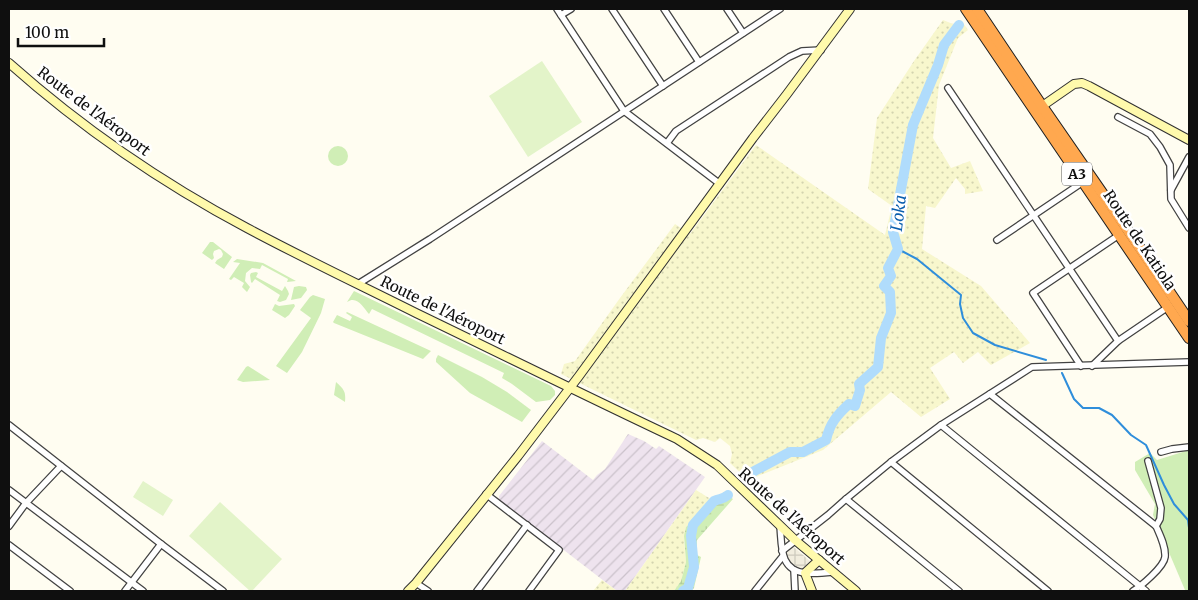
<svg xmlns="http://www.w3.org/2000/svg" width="1198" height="600" font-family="Merriweather,serif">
	<defs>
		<pattern id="industrial-furrows" width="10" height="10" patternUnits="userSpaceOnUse" patternTransform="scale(1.25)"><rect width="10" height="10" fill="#eee3ee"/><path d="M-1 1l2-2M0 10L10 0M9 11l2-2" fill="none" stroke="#cbc2cb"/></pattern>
		<pattern id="farmland-dots" width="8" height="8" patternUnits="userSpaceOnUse" patternTransform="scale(1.25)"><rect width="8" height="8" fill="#f8f7cd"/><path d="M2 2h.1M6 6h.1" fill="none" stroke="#d3d3af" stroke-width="1.8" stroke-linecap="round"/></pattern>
		<pattern id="wetland-marsh" width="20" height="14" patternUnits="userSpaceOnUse" patternTransform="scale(1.25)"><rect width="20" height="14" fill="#d0eeb6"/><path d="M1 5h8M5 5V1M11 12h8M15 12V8" fill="none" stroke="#b1cb9b"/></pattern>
		<pattern id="plaza-grid" width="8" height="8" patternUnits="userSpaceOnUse" patternTransform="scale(1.25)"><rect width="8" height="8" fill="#f1edde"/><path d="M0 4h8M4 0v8" fill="none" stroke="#cdcabd"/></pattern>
	</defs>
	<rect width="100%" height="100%" fill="#fffdf1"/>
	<polygon fill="url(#industrial-furrows)" points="628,434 644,441 656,449 659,446 705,477 625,591 617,591 517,514 499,499 499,496 542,441 593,480 597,475 605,469"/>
	<g fill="url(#farmland-dots)">
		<polygon points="943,20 953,24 961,20 968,30 958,38 939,85 933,138 951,168 970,161 983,191 965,194 965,189 956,178 935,208 926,206 922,249 981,286 1030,343 991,365 978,352 963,363 954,352 930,368 950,399 921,417 891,392 823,450 748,480 730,463 732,454 730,446 720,438 715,442 703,438 696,440 561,374 564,364 575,361 620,298 675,224 690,234 756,145 885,235 892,206 868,189 877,118 914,61"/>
		<polygon points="696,490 714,501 686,527 684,541 686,562 681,581 675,590 625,591"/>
		<polygon points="602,580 617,591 593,591"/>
	</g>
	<g fill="#d0eeb6">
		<circle cx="338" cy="156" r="10"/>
		<polygon points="210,242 213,242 232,257 224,269 215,263 217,260 222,257 223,254 221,250 219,249 214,251 213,254 214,258 212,260 202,253"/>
		<polygon points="237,259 263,263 296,281 287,282 288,279 262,265 260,269 252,268 246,273 245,281 250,287 247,292 242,287 244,283 234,277 231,280 229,279 240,263 233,262"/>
		<polygon points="256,272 258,273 256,277 282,291 285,286 288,291 289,294 286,300 280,302 277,301 280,295 255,279 252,283 251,282 250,275 251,273"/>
		<polygon points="299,286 306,287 307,290 301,298 291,300 294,287"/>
		<path d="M354,291L551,386L555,391V395L550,400L536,402L512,384L502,378L504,373L372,309L369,314C363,307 357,295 347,302Z"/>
		<polygon points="313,295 325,299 321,313 302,352 287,373 276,366 311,318 300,310 310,297"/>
		<polygon points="275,304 279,306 294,304 295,306 289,315 285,318 272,310"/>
		<polygon points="347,312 431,351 423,359 334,323 333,322 337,315 350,321 352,317 346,313"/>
		<polygon points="438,355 482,377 507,392 531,410 522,422 470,393 436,362 436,359"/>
		<polygon points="248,366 270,380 243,382 237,380 246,367"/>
		<path d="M336,382C344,389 346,392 345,402L334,395Z"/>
		<polygon points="1189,450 1189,591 1184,591 1185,590 1153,515 1155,504 1135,470 1135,462 1150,453 1157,460"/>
	</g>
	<polygon fill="url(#wetland-marsh)" points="724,492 733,499 697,540 697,555 701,557 694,588 691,591 674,591 681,581 686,562 684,536 686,527"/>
	<g fill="#e3f4c9">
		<polygon points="542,61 582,122 528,157 489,96"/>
		<polygon points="143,481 173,500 163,516 133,497"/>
		<polygon points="220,502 282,559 252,591 250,591 189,536"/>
	</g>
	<polygon fill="url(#plaza-grid)" points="792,546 795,548 811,562 811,564 806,569 799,568 793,565 789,561 786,551"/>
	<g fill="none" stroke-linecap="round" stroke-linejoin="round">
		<g stroke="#2f8edb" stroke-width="2">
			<polyline points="898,249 917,259 961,295 960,304 963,318 973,333 995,345 1046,360"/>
			<polyline points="1062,373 1074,399 1083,408 1099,408 1112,415 1131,435 1146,445 1164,485 1174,504 1188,520 1189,528"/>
		</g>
		<g stroke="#b0dcfc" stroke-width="10">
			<path d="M747,475L790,452H803L826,440C830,423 837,415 849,404L855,406L860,390L859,384L878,367L881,338L891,313L890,292L884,286L891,276L888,268L898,249L893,232L913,125L938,65L944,45L959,25"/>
			<path d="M683,591L688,588L694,567L691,536L693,525L714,501C720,498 722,500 728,495"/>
		</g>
		<defs>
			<g id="street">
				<polyline points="557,9 624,111 720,184"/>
				<polyline points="612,9 663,86"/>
				<polyline points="664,9 699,62"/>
				<polyline points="727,9 743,33"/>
				<polyline points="561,15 571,9"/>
				<polyline points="948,88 1118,341"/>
				<polyline points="1118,117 1150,134 1160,147 1170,165 1171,199 1189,228"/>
				<polyline points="667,143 676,131 789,57 802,51 821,50"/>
				<polyline points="1171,190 1189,157"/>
				<polyline points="997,240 1083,182"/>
				<polyline points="358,284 430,239 780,9"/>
				<polyline points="1081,366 1033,293 1119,235"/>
				<polyline points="1092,366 1118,341 1168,307"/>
				<path d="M990,394L1156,526C1160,535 1166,547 1165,557C1164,567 1141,586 1133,591"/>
				<polyline points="9,425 161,544 223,591"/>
				<polyline points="941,425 1146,591"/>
				<polyline points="1161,452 1172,449 1189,447"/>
				<polyline points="1148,461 1161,508 1160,519 1156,526"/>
				<polyline points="891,462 1048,591"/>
				<polyline points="9,490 143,591"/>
				<polyline points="486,494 559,550 529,591"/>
				<polyline points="846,499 959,591"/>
				<polyline points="9,526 26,503 61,466"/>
				<path d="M780,526C782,546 779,570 805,573C814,574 824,573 833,572"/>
				<polyline points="9,545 70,591"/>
				<polyline points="782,551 828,515 846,499 891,462 941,425 1032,367 1189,362"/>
				<polyline points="794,570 795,591"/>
				<polyline points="416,583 428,591"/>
				<polyline points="125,591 161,544"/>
				<polyline points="477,591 527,525"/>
				<polyline points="755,591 783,556"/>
			</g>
			<g id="secondary">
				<path d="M9,63C81,127 162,183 247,228C303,258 360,285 416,313C503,355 590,398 677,439L717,465L795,540L856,591"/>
				<polyline points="1038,109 1074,84 1082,83 1089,86 1189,140"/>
				<polyline points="408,591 416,583 518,456 579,376 753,138 787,94 850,9"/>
				<polyline points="812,591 805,573 819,560"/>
			</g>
			<g id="highway">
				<polyline points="966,9 1189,338"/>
				<polyline points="977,9 1042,106 1129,232 1189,321"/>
			</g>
		</defs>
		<use href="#street" stroke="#424242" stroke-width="8"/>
		<use href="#secondary" stroke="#313131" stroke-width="10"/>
		<use href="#highway" stroke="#202020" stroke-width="12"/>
		<use href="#street" stroke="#fff" stroke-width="5.5"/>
		<use href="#secondary" stroke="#fffaac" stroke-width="8"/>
		<use href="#highway" stroke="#ffa84f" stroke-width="10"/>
	</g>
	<g text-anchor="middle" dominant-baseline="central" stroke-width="5" stroke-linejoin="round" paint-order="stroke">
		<rect fill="#fff" stroke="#575757" stroke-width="1" x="1062" y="162.5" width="30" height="23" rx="4"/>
		<g font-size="14" font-weight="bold" fill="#0f0f0f">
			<text x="1077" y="174">A3</text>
		</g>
		<g font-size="15" fill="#0f0f0f" stroke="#fff">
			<text transform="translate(94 111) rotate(37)">Route de l'Aéroport</text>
			<text transform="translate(1140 240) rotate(56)">Route de Katiola</text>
			<text transform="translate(443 310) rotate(26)">Route de l'Aéroport</text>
			<text transform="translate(792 516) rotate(42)">Route de l'Aéroport</text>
		</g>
		<g font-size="16" font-style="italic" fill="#0b5fae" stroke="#fff">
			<text transform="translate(898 213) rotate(-83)">Loka</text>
		</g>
	</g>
	<rect width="1198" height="600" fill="none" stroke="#0f0f0f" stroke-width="20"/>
	<path d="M18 38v8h86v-8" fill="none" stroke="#0f0f0f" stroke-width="2.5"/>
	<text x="25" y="38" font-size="15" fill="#0f0f0f" stroke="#ffffff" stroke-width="4" paint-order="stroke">100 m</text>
</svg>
